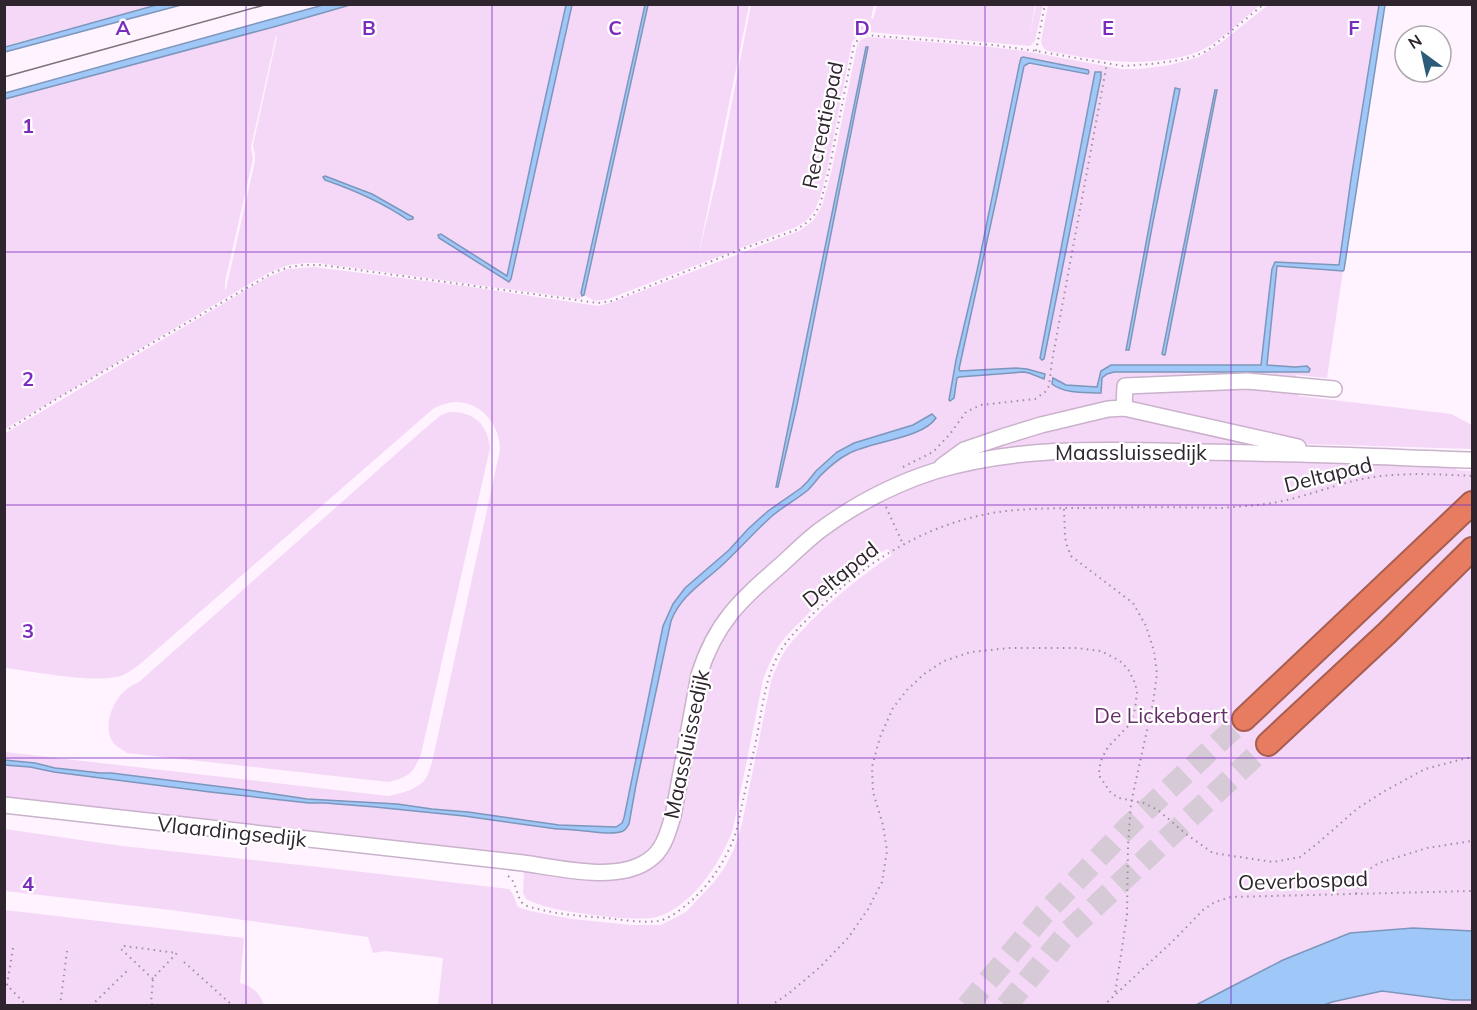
<svg xmlns="http://www.w3.org/2000/svg" width="1477" height="1010" font-family="Mulish,sans-serif">
	<rect width="100%" height="100%" fill="#fef3fe"/>
	<g fill="#f5d8f7" fill-rule="evenodd">
		<polygon points="5,4 156,5 5,46"/>
		<path d="M350,5H566L535,144L507,277L441,234H439L438,236L507,281H510L572,5H645L581,293L580,299L318,263H305L288,265L268,273L5,429V99L277,26ZM276,36H277L275,46L253,145L255,155V161L226,289L225,290V282L253,159L251,147ZM325,180C355,181 384,200 409,215L408,220C382,202 354,190 325,180Z"/>
		<path d="M648,5H749L698,257L719,168L751,5H874L871,18L873,19L877,5H1035L1029,39L1036,5H1043L1035,41L1030,46L870,32C861,32 856,36 852,43L827,171L820,197L815,210L807,220L796,227L608,299L595,301L584,295V291Z"/>
		<path d="M1048,5V4L1260,5C1243,19 1222,40 1202,50C1194,54 1185,56 1176,58C1130,67 1093,59 1048,51C1043,48 1042,46 1041,41Z"/>
		<path d="M1268,5H1379L1351,179L1339,265L1315,264L1314,268L1343,271L1327,378L1296,375L1299,396L1451,414L1472,425V449L1305,444L1307,461L1456,467V470L1472,471V1005H438L443,958L386,951L373,953L368,937L171,910L5,891V829L122,846L328,868L509,889C514,893 515,901 518,907L530,911L572,919L631,925H661L686,912L714,882L725,867L734,849L742,824L771,681C775,671 779,660 785,651C791,641 801,632 809,623C835,597 862,575 892,555L888,549C858,563 829,592 806,616C797,625 786,635 778,647C772,657 767,669 763,680L733,829C721,862 693,906 657,917C641,921 610,917 593,915C571,912 546,909 526,899L523,893L524,871L584,878L651,866L706,677C711,662 716,648 723,634C734,617 749,603 764,590C792,563 821,539 852,516L729,604L712,627L701,649L692,675L665,819C657,847 642,862 611,865C602,865 592,864 582,864L5,800V752L388,796C399,794 415,790 424,781C429,775 431,765 433,758L500,450C500,426 483,403 457,402C449,402 441,405 434,408L139,665C134,668 128,673 123,675C98,685 32,671 5,668L4,434L246,290L268,277L288,269L314,267L465,286L598,306L613,302L799,231L813,221L822,206L832,169L857,46C860,40 862,38 868,37L991,47L1024,51L1122,69H1140L1170,65L1199,57L1218,45ZM1023,57L1088,70V74L1027,64L1024,67L1014,90L1019,66Z"/>
		<path d="M449,412C473,411 488,424 490,448L421,754C413,774 409,777 388,782L127,753C122,749 115,746 112,741C103,725 113,699 127,689C130,686 135,684 139,682L422,431L441,415Z"/>
		<path d="M5,910L244,938L240,983C252,986 260,993 264,1005H5Z"/>
	</g>
	<g fill="#9fc7f7" stroke="#7d96bb" stroke-width="1.5">
		<polygon points="160,4 181,5 5,52 5,47"/>
		<polygon points="323,5 350,5 277,26 5,99 5,93"/>
		<polygon points="566,5 572,5 511,279 509,282 439,238 438,235 441,234 507,276 535,144"/>
		<polygon points="645,5 648,5 584,295 582,296 581,293"/>
		<path d="M1379,5H1385L1344,270L1343,271L1277,266L1267,365L1295,367L1307,366L1310,369L1309,372H1114L1107,374L1102,378L1101,393C1085,392 1065,394 1052,384L1053,378L1066,385L1097,387L1101,371L1111,365H1261L1269,294L1272,269L1275,262L1339,265L1351,179Z"/>
		<polygon points="866,47 868,47 797,405 778,487 776,487"/>
		<polygon points="1023,57 1088,70 1089,72 1088,74 1029,63 1024,66 998,191 959,369 960,371 1016,368 1027,369 1045,374 1044,379 1029,373 1023,372 959,377 957,378 954,398 950,401 949,400 956,360 977,271 1019,66 1021,58"/>
		<polygon points="1095,72 1101,72 1101,77 1044,359 1042,360 1040,358"/>
		<polygon points="1175,88 1180,89 1153,222 1129,350 1126,350"/>
		<polygon points="1215,90 1217,90 1165,355 1164,355 1162,354"/>
		<path d="M325,176L372,194L409,215L413,217V219L408,220C382,202 354,190 325,180L323,177Z"/>
		<path d="M932,414L936,418C922,439 871,441 848,454C838,459 828,468 820,476C816,481 812,486 808,490C796,500 782,507 771,517C753,533 737,552 719,568C701,584 680,597 671,621L636,785L629,824C627,827 626,830 623,831C611,837 573,828 557,829L464,816L375,807L325,803H309L210,792L54,772L30,767L5,765V760L35,763L55,768L74,770L100,773H111L247,790L307,799L397,804L432,809L468,812L559,825L616,827L622,823L624,818L663,626L673,604L685,588L729,550L748,529L768,511L801,488L808,481L816,471L837,452L854,443L913,425Z"/>
		<polygon points="1413,928 1472,931 1472,1000 1452,1000 1382,991 1332,1002 1324,1005 1196,1005 1283,960 1350,933"/>
	</g>
	<g fill="none" stroke-linecap="round" stroke-linejoin="round">
		<g stroke="#d5cad5" stroke-width="22" stroke-dasharray="22 11" stroke-linecap="butt">
			<polyline points="967,1006 1044,914 1129,826 1244,719"/>
			<polyline points="1006,1006 1069,931 1268,744"/>
		</g>
		<defs>
			<g id="minor">
				<polyline points="1124,408 1125,386 1247,381 1334,389"/>
				<polyline points="942,466 964,450 1002,437 1041,425 1108,409 1124,408 1298,447"/>
				<path d="M4,805L523,863C558,868 618,883 649,860C664,850 668,832 673,816L699,675C716,621 741,600 782,564C794,553 806,541 819,531C854,505 894,484 935,471C1021,445 1112,450 1201,452C1291,453 1382,457 1472,460"/>
			</g>
			<g id="highway">
				<polyline points="1244,719 1472,503"/>
				<polyline points="1268,744 1387,633 1472,549"/>
			</g>
		</defs>
		<use href="#minor" stroke="#cab1cc" stroke-width="18"/>
		<use href="#highway" stroke="#a75e50" stroke-width="26"/>
		<g stroke="#9b919b" stroke-width="2" stroke-dasharray="1.5 4.5" stroke-linecap="butt">
			<polyline points="1036,51 1045,4"/>
			<polyline points="4,432 58,398 274,272 290,267 303,265 322,265 598,303 612,301 742,249 796,230 806,223 813,217 820,205 829,170 854,45 860,37 864,35 993,45 1036,51 1123,66 1151,64 1174,61 1192,57 1207,51 1264,4"/>
			<polyline points="903,467 933,452 950,434 966,412 974,408 981,405 1035,399 1045,392 1049,386 1052,361 1107,63"/>
			<polyline points="886,507 903,544"/>
			<polyline points="1064,509 1065,535 1066,543 1071,556 1133,603 1146,626 1154,651 1157,674 1153,703 1131,803 1128,845 1127,915 1115,994"/>
			<path d="M508,876C518,883 515,896 524,905C551,914 579,916 607,918C623,920 642,923 658,921C670,919 681,909 690,902C707,887 722,866 731,845C737,833 739,818 742,805C747,782 752,759 757,736C763,704 766,669 786,643C798,627 814,613 829,599C880,551 944,516 1016,510C1042,508 1069,508 1095,508C1138,507 1180,507 1222,508C1245,506 1268,505 1291,499C1315,493 1338,484 1362,479C1398,472 1436,474 1472,476"/>
			<path d="M1356,894C1362,878 1364,871 1379,863L1427,848L1472,841"/>
			<polyline points="13,948 7,985 27,1006"/>
			<polyline points="184,962 233,1006"/>
			<polyline points="153,979 121,949 124,946 177,953 153,978 153,979 151,1003 153,1006"/>
			<polyline points="60,1006 67,951"/>
			<polyline points="91,1006 129,969"/>
			<polyline points="770,1006 788,994 819,968 848,938 868,909 882,882 887,851 883,825 873,792 872,767 880,737 893,708 907,690 924,674 944,661 971,652 1009,648 1077,648 1101,651 1120,661 1128,669 1135,683 1137,692 1135,709 1130,724 1108,747 1102,758 1099,769 1100,777 1111,793 1119,798 1144,803 1158,810 1186,834 1213,853 1273,862 1300,857 1318,843 1358,808 1383,792 1425,769 1467,758 1472,757"/>
			<polyline points="1103,1006 1175,939 1203,910 1215,902 1231,897 1472,891"/>
		</g>
		<use href="#minor" stroke="#fff" stroke-width="15"/>
		<use href="#highway" stroke="#e77c61" stroke-width="22"/>
		<polyline stroke="#7c727c" stroke-width="1.5" points="4,77 268,4"/>
	</g>
	<path fill="none" stroke="#7b2cbf" stroke-width="1.5" stroke-opacity="0.55" d="M246,4V1006M492,4V1006M738,4V1006M985,4V1006M1231,4V1006M4,252H1472M4,505H1472M4,758H1472"/>
	<g text-anchor="middle" dominant-baseline="central" stroke-width="4.5" stroke-linejoin="round" paint-order="stroke">
		<g font-size="21" fill="#2f252f" stroke="#fff">
			<text transform="translate(822 125) rotate(-78)">Recreatiepad</text>
			<text x="1131" y="452">Maassluissedijk</text>
			<text transform="translate(1328 474) rotate(-14)">Deltapad</text>
			<text transform="translate(840 574) rotate(-39)">Deltapad</text>
			<text transform="translate(686 744) rotate(-78)">Maassluissedijk</text>
			<text transform="translate(232 831) rotate(6)">Vlaardingsedijk</text>
			<text transform="translate(1303 880) rotate(-2)">Oeverbospad</text>
		</g>
		<g font-size="21" fill="#642f69" stroke="#fff">
			<text x="1161" y="715">De Lickebaert</text>
		</g>
	</g>
	<g font-size="20" text-anchor="middle" font-weight="bold" fill="#7b2cbf" stroke="#fff" stroke-width="4.5" stroke-linejoin="round" paint-order="stroke">
		<text x="123" y="35">A</text>
		<text x="369" y="35">B</text>
		<text x="615" y="35">C</text>
		<text x="862" y="35">D</text>
		<text x="1108" y="35">E</text>
		<text x="1354" y="35">F</text>
		<text x="28" y="133">1</text>
		<text x="28" y="386">2</text>
		<text x="28" y="638">3</text>
		<text x="28" y="891">4</text>
	</g>
	<rect width="1477" height="1010" fill="none" stroke="#2f252f" stroke-width="12"/>
	<g transform="translate(1423 54) rotate(327)"><circle r="28" fill="#ffffff" stroke="#aca8ac" stroke-width="1.5"/>
	<path d="M0-4.5L10 22L0 15L-10 22Z" fill="#2c5c7a"/>
	<text y="-9" font-size="16" font-weight="bold" text-anchor="middle" fill="#2f252f">N</text>
	</g>
</svg>
